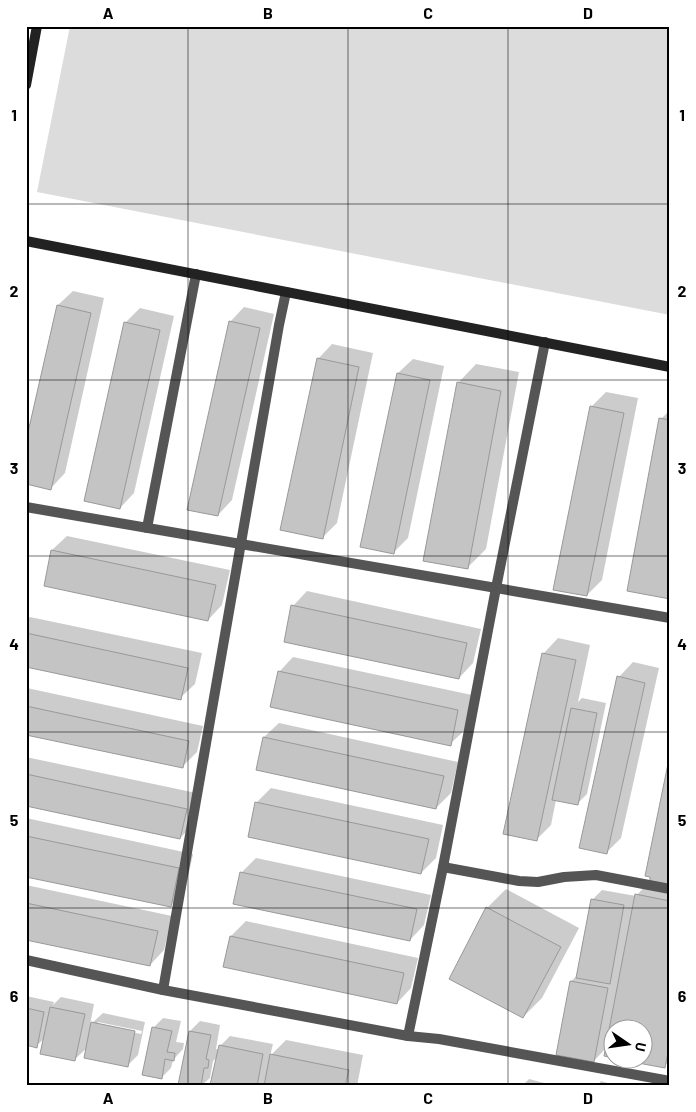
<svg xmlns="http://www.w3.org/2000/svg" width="696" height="1112" font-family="Barlow,sans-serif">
	<rect width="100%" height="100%" fill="#fff"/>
	<polygon fill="#dcdcdc" points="70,26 670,26 670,315 37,192"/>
	<g fill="#0003" fill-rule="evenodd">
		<polygon points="73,291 104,298 65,473 51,488 58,305"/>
		<polygon points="244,307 274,314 232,500 218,515 230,322"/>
		<polygon points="140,308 174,316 134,493 120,508 125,323"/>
		<polygon points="332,344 373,353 337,523 322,538 318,359"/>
		<polygon points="413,359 444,366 408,538 394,552 398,373"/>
		<polygon points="476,364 519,372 486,549 467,568 458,383"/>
		<polygon points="606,392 638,398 602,580 587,595 591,407"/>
		<polygon points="670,410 670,598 661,419"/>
		<polygon points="67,536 230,570 222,605 208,620 45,585 52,550"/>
		<polygon points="307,591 481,629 473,663 459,678 293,606"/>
		<polygon points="30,617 202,653 195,684 180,698 26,665 26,620"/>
		<polygon points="558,638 590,645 578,702 582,698 606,703 587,794 577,804 556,800 551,825 536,840 504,833 544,653"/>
		<polygon points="293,657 472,695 465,730 450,744 279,672"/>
		<polygon points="633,662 659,668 621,838 606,853 619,677"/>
		<polygon points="27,688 203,726 197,752 182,767 26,733"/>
		<polygon points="279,723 458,762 451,793 436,808 264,737"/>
		<polygon points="26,757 201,794 195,823 180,838 26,805"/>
		<polygon points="670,760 670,1061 664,1066 628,1060 644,1060 644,1030 614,1030 606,1048 594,1061 571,981 578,975 592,900 602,890 636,896 651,880"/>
		<polygon points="271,788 443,825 436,858 421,873 257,802"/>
		<polygon points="26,818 193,854 185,891 170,906 26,876"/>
		<polygon points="256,858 431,895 424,925 410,940 235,903 242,872"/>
		<polygon points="26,885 172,916 164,950 150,965 26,938"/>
		<polygon points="506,889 579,928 542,998 523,1017 487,908"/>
		<polygon points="246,921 418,958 411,988 397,1003 225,966 231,936"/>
		<path d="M26,996L54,1002L53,1005L61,997L94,1004L90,1025L103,1013L145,1022L138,1055L128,1065L88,1047L75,1059L45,1038L36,1046L26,1044ZM98,1022L142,1031L141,1034L98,1025Z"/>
		<polygon points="163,1018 181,1021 176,1042 184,1043 183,1049 173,1060 171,1068 161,1078 153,1028"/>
		<polygon points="200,1021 220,1025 216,1049 219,1050 220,1046 230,1036 273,1044 270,1056 286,1040 363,1055 357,1086 265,1086 266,1081 262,1086 219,1086 212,1084 218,1056 213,1061 210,1078 201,1086 189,1086 179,1084 190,1031"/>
		<polygon points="529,1079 556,1086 522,1086"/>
		<polygon points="601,1081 618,1086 597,1086"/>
	</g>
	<g fill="#c4c4c4" stroke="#999">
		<polygon points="57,305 91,313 51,490 26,484 26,441"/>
		<polygon points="229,321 260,328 218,516 187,510"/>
		<polygon points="124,322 160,330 120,509 84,501"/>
		<polygon points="317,358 359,367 323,539 280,530"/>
		<polygon points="397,373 430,380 394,554 360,547"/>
		<polygon points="457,382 501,391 468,569 423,561"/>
		<polygon points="590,406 624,413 587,596 553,590"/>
		<polygon points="659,418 670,420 670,599 627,591"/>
		<polygon points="51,550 216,585 208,621 44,586"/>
		<polygon points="291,605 467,643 459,679 284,642"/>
		<polygon points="26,633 188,668 181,700 26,667"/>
		<polygon points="542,653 576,660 537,841 503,834"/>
		<polygon points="278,671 458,710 451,746 270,707"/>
		<polygon points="617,676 645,683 607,854 579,848"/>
		<polygon points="26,706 189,741 183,768 26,735"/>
		<polygon points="571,708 597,713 578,805 552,800"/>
		<polygon points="263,737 444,776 436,809 256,770"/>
		<polygon points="670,754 670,885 650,881 650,877 645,876"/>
		<polygon points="26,774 187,809 180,839 26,806"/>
		<polygon points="255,802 429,839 421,874 248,837"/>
		<polygon points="26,836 179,868 171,907 26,877"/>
		<polygon points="240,872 417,909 410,941 233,904"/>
		<polygon points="635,894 670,901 670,1041 665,1068 622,1060 644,1060 644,1030 614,1030 614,1058 604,1056"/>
		<polygon points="591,899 624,905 610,984 576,978"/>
		<polygon points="26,903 158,931 150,966 26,940"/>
		<polygon points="486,907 561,947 523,1018 449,979"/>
		<polygon points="230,936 404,973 397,1004 223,967"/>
		<polygon points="570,981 608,988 594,1062 556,1055"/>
		<polygon points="50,1007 85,1014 75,1061 40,1054"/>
		<polygon points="26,1008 44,1012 37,1048 26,1045"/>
		<polygon points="91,1022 135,1031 128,1067 84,1058"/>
		<polygon points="152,1027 172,1031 167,1052 175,1053 174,1061 165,1059 162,1079 142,1075"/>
		<polygon points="189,1031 211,1035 206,1059 209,1060 208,1068 204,1068 201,1086 178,1085"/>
		<polygon points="219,1045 263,1054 257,1086 210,1085"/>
		<polygon points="270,1054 349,1070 345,1086 264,1086"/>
	</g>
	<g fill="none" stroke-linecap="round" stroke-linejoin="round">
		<g stroke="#555" stroke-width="10">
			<polyline points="26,507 670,618"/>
			<polyline points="147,528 196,274"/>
			<polyline points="443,867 519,881 538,882 564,877 596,875 670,889"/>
			<polyline points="26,960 163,990 408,1036 439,1039 670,1081"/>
			<polyline points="163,990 279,325 286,292"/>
			<polyline points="408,1036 443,867 496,588 545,342"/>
		</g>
		<g stroke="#222" stroke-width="10">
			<polyline points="26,85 37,26"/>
			<polyline points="26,241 670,367"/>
		</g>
	</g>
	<path fill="none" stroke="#000" stroke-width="1" stroke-opacity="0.55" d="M188,26V1086M348,26V1086M508,26V1086M26,204H670M26,380H670M26,556H670M26,732H670M26,908H670"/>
	<rect width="696" height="1112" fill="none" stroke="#ffffff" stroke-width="55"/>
	<g transform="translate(628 1044) rotate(103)"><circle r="24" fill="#ffffff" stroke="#999999"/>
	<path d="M0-4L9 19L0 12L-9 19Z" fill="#000000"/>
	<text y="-8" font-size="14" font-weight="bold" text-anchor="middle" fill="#000000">U</text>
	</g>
	<rect x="28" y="28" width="640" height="1056" fill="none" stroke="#000" stroke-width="2"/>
	<g font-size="16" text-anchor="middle" font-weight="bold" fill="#000">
		<text x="108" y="19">A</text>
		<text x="268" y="19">B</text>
		<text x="428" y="19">C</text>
		<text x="588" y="19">D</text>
		<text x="14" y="121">1</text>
		<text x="682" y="121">1</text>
		<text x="14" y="297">2</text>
		<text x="682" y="297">2</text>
		<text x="14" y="474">3</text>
		<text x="682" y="474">3</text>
		<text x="14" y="650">4</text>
		<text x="682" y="650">4</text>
		<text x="14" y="826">5</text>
		<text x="682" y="826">5</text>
		<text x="14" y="1002">6</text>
		<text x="682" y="1002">6</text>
		<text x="108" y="1104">A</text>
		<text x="268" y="1104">B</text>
		<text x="428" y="1104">C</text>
		<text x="588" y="1104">D</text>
	</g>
</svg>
